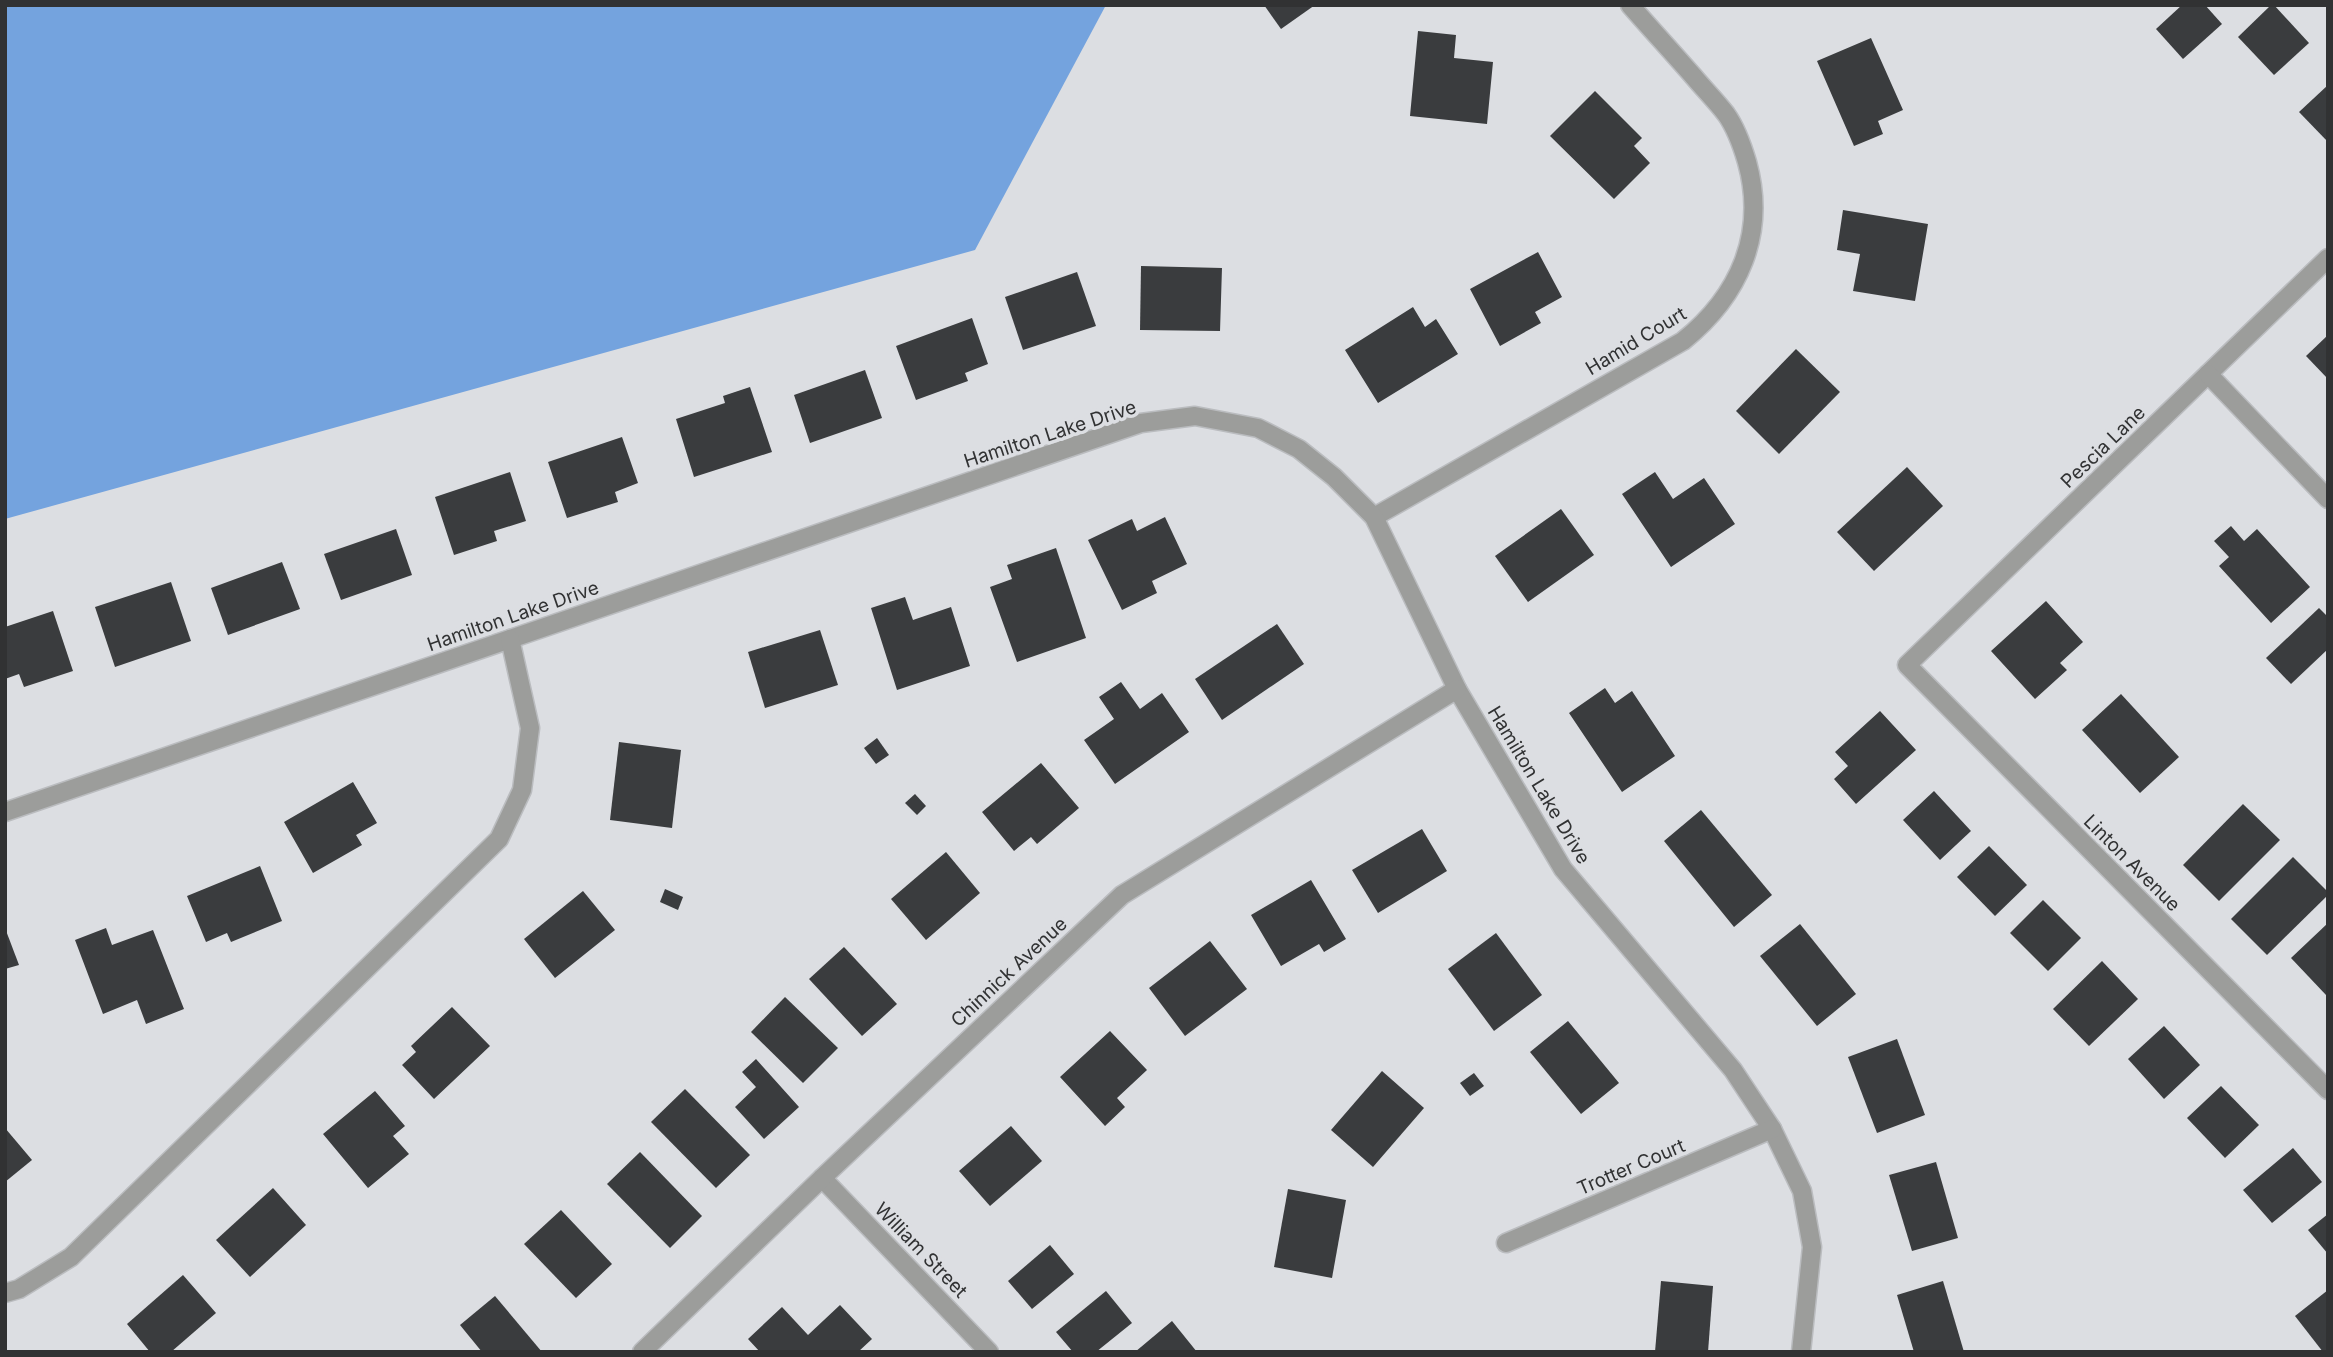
<svg xmlns="http://www.w3.org/2000/svg" width="2333" height="1357" font-family="Inter,sans-serif">
	<rect width="100%" height="100%" fill="#dcdee2"/>
	<polygon fill="#74a3de" points="5,5 1106,5 975,250 5,519"/>
	<g fill="#3a3c3e">
		<polygon points="1264,5 1315,5 1281,29"/>
		<polygon points="2182,5 2205,5 2222,24 2183,59 2156,29"/>
		<polygon points="2271,5 2274,5 2309,43 2274,75 2238,37"/>
		<polygon points="1418,31 1456,35 1454,58 1493,62 1487,124 1410,116"/>
		<polygon points="1871,38 1903,110 1878,121 1883,134 1854,146 1817,61"/>
		<polygon points="2328,85 2328,142 2299,112"/>
		<polygon points="1595,91 1642,138 1634,146 1650,163 1614,199 1550,136"/>
		<polygon points="1843,210 1928,224 1915,301 1853,291 1860,254 1837,250"/>
		<polygon points="1538,252 1562,297 1535,312 1541,323 1500,346 1470,289"/>
		<polygon points="1141,266 1222,268 1220,331 1140,330"/>
		<polygon points="1077,272 1096,326 1023,350 1005,297"/>
		<polygon points="1413,307 1425,327 1436,319 1458,354 1378,403 1345,350"/>
		<polygon points="972,318 988,364 965,373 968,381 916,400 896,346"/>
		<polygon points="2328,335 2328,379 2306,356"/>
		<polygon points="1796,349 1840,392 1779,454 1736,411"/>
		<polygon points="865,370 882,418 810,443 794,395"/>
		<polygon points="750,387 772,452 694,477 676,419 725,403 723,396"/>
		<polygon points="622,437 638,483 615,492 618,502 567,518 548,462"/>
		<polygon points="1907,467 1943,506 1874,571 1837,532"/>
		<polygon points="510,472 526,521 494,531 497,541 454,555 435,497"/>
		<polygon points="1655,472 1673,499 1704,478 1735,524 1671,567 1622,494"/>
		<polygon points="1561,509 1594,555 1528,602 1495,556"/>
		<polygon points="1165,517 1187,564 1152,581 1157,593 1122,610 1088,540 1132,519 1137,531"/>
		<polygon points="2231,526 2244,541 2257,529 2310,587 2271,623 2219,566 2229,557 2214,541"/>
		<polygon points="396,529 412,575 341,600 324,554"/>
		<polygon points="1056,548 1086,638 1017,662 990,587 1012,579 1007,565"/>
		<polygon points="282,562 300,609 228,635 211,588"/>
		<polygon points="171,582 191,641 115,667 95,607"/>
		<polygon points="905,597 913,620 951,607 970,666 897,690 871,608"/>
		<polygon points="2046,601 2083,642 2060,663 2067,670 2035,699 1991,651"/>
		<polygon points="2319,608 2328,617 2328,649 2291,684 2266,658"/>
		<polygon points="53,611 73,671 24,687 19,674 5,679 5,627"/>
		<polygon points="1277,624 1304,664 1222,720 1195,679"/>
		<polygon points="820,630 838,685 765,708 748,652"/>
		<polygon points="1121,682 1140,709 1162,693 1189,732 1115,784 1084,740 1114,719 1099,697"/>
		<polygon points="1605,688 1615,703 1632,691 1675,756 1622,792 1569,713"/>
		<polygon points="2121,694 2179,757 2140,793 2082,730"/>
		<polygon points="1880,711 1916,750 1856,804 1834,779 1848,766 1835,752"/>
		<polygon points="877,738 889,755 876,764 864,748"/>
		<polygon points="619,742 681,750 672,828 610,820"/>
		<polygon points="1041,763 1079,808 1037,844 1031,837 1014,851 982,812"/>
		<polygon points="353,782 377,823 356,835 362,845 313,873 284,822"/>
		<polygon points="1934,791 1971,831 1940,860 1903,820"/>
		<polygon points="915,794 926,806 917,815 905,803"/>
		<polygon points="2243,804 2280,840 2219,901 2183,865"/>
		<polygon points="1701,810 1772,895 1734,927 1664,841"/>
		<polygon points="1422,829 1447,871 1378,913 1352,870"/>
		<polygon points="1989,846 2027,885 1995,916 1957,877"/>
		<polygon points="946,852 980,893 926,940 891,899"/>
		<polygon points="2293,857 2328,892 2328,895 2267,955 2231,919"/>
		<polygon points="260,866 282,921 231,942 227,933 206,942 187,896"/>
		<polygon points="1311,880 1346,939 1324,952 1319,944 1281,966 1251,915"/>
		<polygon points="665,889 683,897 678,910 660,902"/>
		<polygon points="583,891 615,930 555,978 524,939"/>
		<polygon points="2043,900 2081,938 2048,971 2010,933"/>
		<polygon points="2328,923 2328,994 2326,995 2291,958"/>
		<polygon points="1800,924 1856,994 1817,1026 1760,956"/>
		<polygon points="5,928 19,965 5,969"/>
		<polygon points="106,928 112,945 153,930 184,1009 146,1024 137,1000 103,1014 75,940"/>
		<polygon points="1496,933 1542,995 1494,1031 1448,969"/>
		<polygon points="1210,941 1247,989 1185,1036 1149,988"/>
		<polygon points="844,947 897,1004 862,1036 809,979"/>
		<polygon points="2102,961 2138,999 2089,1046 2053,1009"/>
		<polygon points="785,997 838,1048 803,1083 751,1032"/>
		<polygon points="452,1007 490,1046 434,1099 402,1065 416,1052 411,1046"/>
		<polygon points="1568,1021 1619,1083 1581,1114 1530,1052"/>
		<polygon points="2164,1026 2200,1065 2164,1099 2128,1059"/>
		<polygon points="1110,1031 1147,1070 1117,1098 1125,1107 1105,1126 1060,1077"/>
		<polygon points="1897,1039 1925,1115 1877,1133 1848,1057"/>
		<polygon points="756,1059 799,1107 764,1139 735,1107 756,1087 742,1072"/>
		<polygon points="1382,1071 1424,1108 1373,1167 1331,1130"/>
		<polygon points="1474,1073 1484,1086 1470,1096 1460,1083"/>
		<polygon points="2221,1086 2259,1125 2225,1158 2187,1118"/>
		<polygon points="685,1089 750,1155 716,1188 651,1122"/>
		<polygon points="375,1091 405,1126 393,1136 409,1154 368,1188 323,1134"/>
		<polygon points="1011,1126 1042,1161 990,1206 959,1171"/>
		<polygon points="5,1128 32,1160 5,1182"/>
		<polygon points="2293,1148 2322,1182 2272,1223 2243,1190"/>
		<polygon points="640,1152 702,1216 670,1248 607,1184"/>
		<polygon points="1936,1162 1958,1238 1912,1251 1889,1175"/>
		<polygon points="273,1188 306,1225 250,1277 216,1240"/>
		<polygon points="1288,1189 1346,1200 1332,1278 1274,1267"/>
		<polygon points="561,1210 612,1264 576,1298 524,1244"/>
		<polygon points="2328,1214 2328,1254 2308,1230"/>
		<polygon points="1050,1245 1074,1274 1032,1309 1008,1281"/>
		<polygon points="183,1275 216,1313 171,1352 150,1352 127,1324"/>
		<polygon points="1661,1281 1713,1286 1708,1352 1655,1352"/>
		<polygon points="1943,1281 1964,1352 1914,1352 1897,1295"/>
		<polygon points="2328,1290 2328,1352 2323,1352 2295,1316"/>
		<polygon points="1106,1291 1132,1323 1096,1352 1073,1352 1056,1332"/>
		<polygon points="495,1296 542,1352 482,1352 460,1325"/>
		<polygon points="840,1305 872,1339 858,1352 760,1352 748,1339 782,1307 808,1335"/>
		<polygon points="1172,1321 1197,1352 1135,1352"/>
	</g>
	<g fill="none" stroke-linecap="round" stroke-linejoin="round">
		<defs>
			<g id="minor">
				<polyline points="2328,258 1907,665 2328,1090"/>
				<polyline points="2208,374 2328,499"/>
				<path d="M1374,517L1683,341C1739,296 1767,234 1747,162C1742,145 1736,128 1726,114C1716,101 1704,89 1694,77C1673,53 1651,29 1630,5"/>
				<polyline points="5,812 1141,423 1195,416 1258,428 1299,449 1334,477 1374,517 1457,689 1563,869 1733,1070 1772,1129 1802,1191 1812,1247 1801,1352"/>
				<polyline points="822,1178 989,1352"/>
				<polyline points="1506,1243 1772,1129"/>
				<polyline points="5,1293 19,1289 71,1257 499,839 522,790 530,728 510,639"/>
				<polyline points="642,1352 822,1178 1122,895 1457,689"/>
			</g>
		</defs>
		<use href="#minor" stroke="#babcbf" stroke-width="21"/>
		<use href="#minor" stroke="#9c9d9b" stroke-width="18"/>
	</g>
	<g text-anchor="middle" dominant-baseline="central" stroke-width="7" stroke-linejoin="round" paint-order="stroke">
		<g font-size="19" fill="#313233" stroke="#dcdee2">
			<text transform="translate(1636 341) rotate(-31)">Hamid Court</text>
			<text transform="translate(1050 434) rotate(-18)">Hamilton Lake Drive</text>
			<text transform="translate(2103 447) rotate(-44)">Pescia Lane</text>
			<text transform="translate(513 616) rotate(-19)">Hamilton Lake Drive</text>
			<text transform="translate(1539 785) rotate(59)">Hamilton Lake Drive</text>
			<text transform="translate(2132 863) rotate(45)">Linton Avenue</text>
			<text transform="translate(1009 972) rotate(-43)">Chinnick Avenue</text>
			<text transform="translate(1631 1167) rotate(-23)">Trotter Court</text>
			<text transform="translate(921 1250) rotate(46)">William Street</text>
		</g>
	</g>
	<rect width="2333" height="1357" fill="none" stroke="#313233" stroke-width="14"/>
</svg>
